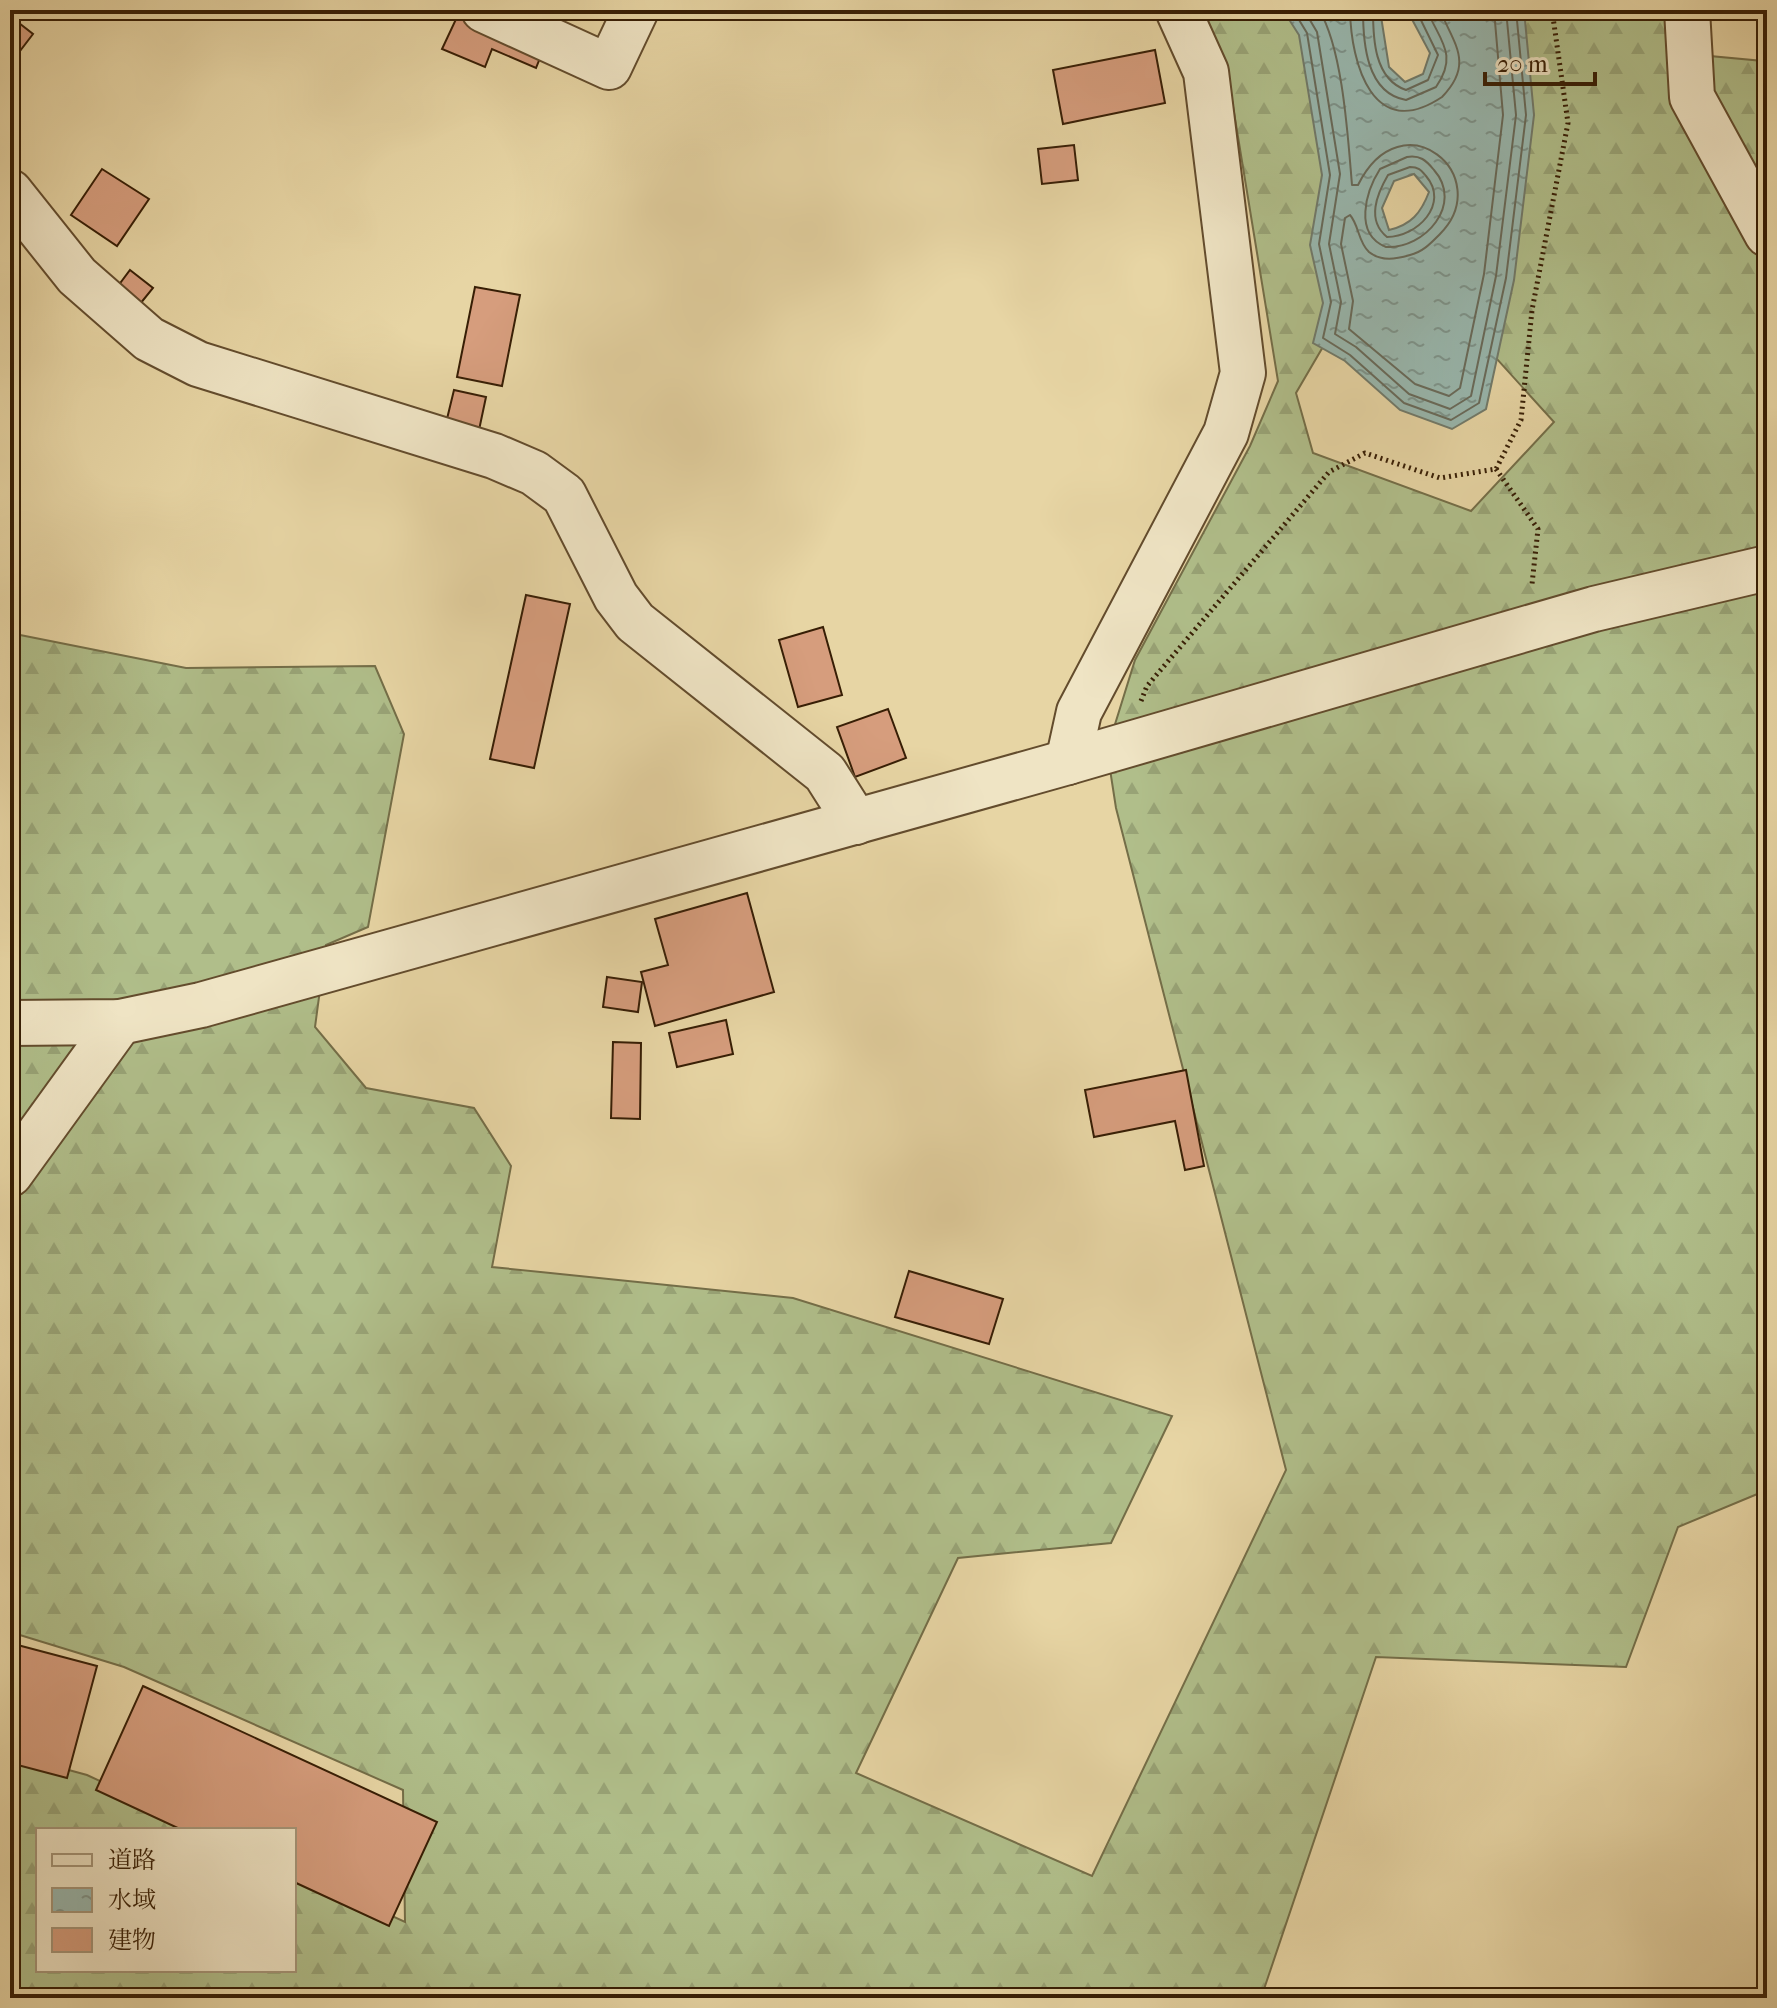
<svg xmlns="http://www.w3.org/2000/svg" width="1777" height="2008" font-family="'IM FELL French Canon','Noto Serif JP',serif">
	<defs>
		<pattern id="forest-firs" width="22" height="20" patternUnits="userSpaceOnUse" patternTransform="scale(2)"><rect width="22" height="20" fill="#b0be8a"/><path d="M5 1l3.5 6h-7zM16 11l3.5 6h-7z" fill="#98a376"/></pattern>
		<pattern id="water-ripples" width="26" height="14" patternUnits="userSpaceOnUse" patternTransform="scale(2)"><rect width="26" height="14" fill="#98b7ae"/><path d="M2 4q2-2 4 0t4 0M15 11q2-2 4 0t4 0" fill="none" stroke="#7d948c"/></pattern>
	</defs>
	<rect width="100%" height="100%" fill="#e7d5a4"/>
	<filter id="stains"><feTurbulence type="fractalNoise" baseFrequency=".0025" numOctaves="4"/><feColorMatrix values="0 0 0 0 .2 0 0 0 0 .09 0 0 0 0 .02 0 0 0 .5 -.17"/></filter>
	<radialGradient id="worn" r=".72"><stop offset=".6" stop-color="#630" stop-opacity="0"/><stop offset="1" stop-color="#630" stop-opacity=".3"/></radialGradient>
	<polygon fill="url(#forest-firs)" stroke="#746e48" stroke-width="2" points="1201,10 1294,10 1318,49 1341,316 1296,393 1313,453 1471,511 1554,422 1486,347 1505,10 1673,10 1678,53 1763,61 1767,79 1767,1490 1678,1527 1626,1667 1376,1657 1261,1998 10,1998 10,1754 87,1775 205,1830 38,1830 38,1970 294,1970 294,1871 405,1922 403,1790 124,1667 10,1632 10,633 186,668 375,666 404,734 368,927 326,945 315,1027 366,1088 474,1108 511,1166 492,1267 793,1298 1172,1416 1111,1543 958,1558 856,1773 1092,1876 1286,1470 1116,808 1107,750 1135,660 1250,446 1278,381 1230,88"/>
	<path fill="url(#water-ripples)" stroke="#717a6a" stroke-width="2" fill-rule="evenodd" d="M1283,10H1380L1389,67L1405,82L1423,74L1430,53L1407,10H1524L1534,115L1514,280L1486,409L1452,429L1400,410L1345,361L1313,343L1323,303L1310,245L1322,175L1299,35ZM1414,174L1429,192C1421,213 1411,225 1389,230L1382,208L1394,181Z"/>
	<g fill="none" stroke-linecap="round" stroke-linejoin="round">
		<g stroke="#686a5a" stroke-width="2">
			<polyline points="1293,10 1307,33 1330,175 1319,244 1331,302 1323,338 1350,355 1404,403 1451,420 1479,403 1506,278 1526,115 1516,10"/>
			<polyline points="1304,10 1317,32 1340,174 1329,244 1341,302 1335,334 1356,347 1409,394 1450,409 1471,396 1496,276 1516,115 1506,10"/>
			<path d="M1319,10C1343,49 1348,139 1352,185H1358C1402,96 1497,176 1440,234C1431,243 1423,252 1410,255C1396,259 1382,262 1369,252C1358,242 1359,225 1350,215L1345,218L1341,244L1353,301L1349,329L1415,384L1449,396L1460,388L1484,274L1503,115L1494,10"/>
			<path d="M1350,10C1351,64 1373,143 1442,97C1475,63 1453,43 1440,10"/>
			<path d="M1363,10C1363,42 1366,93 1406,100L1436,87C1459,54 1439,40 1427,10"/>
			<path d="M1373,10C1373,38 1374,79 1406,90L1428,80L1438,55L1416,10"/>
			<path d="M1407,157C1420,155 1426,160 1434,170C1464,204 1425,249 1386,247C1353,234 1366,191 1380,169Z"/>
			<path d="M1410,167C1419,167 1421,170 1426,176C1450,204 1417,237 1387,237C1366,220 1377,194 1388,175Z"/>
		</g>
	</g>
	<g fill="#d69d7d" stroke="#371e05" stroke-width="2">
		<polygon points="10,16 33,34 10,64"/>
		<polygon points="457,17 542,53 536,68 492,49 485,67 442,49"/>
		<polygon points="1155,50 1165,103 1063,124 1053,70"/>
		<polygon points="1074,145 1078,180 1042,184 1038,149"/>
		<polygon points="102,169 149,199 117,246 71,215"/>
		<polygon points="130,270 153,288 140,304 118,286"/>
		<polygon points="475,287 520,295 502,386 457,377"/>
		<polygon points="454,390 486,397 479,430 446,423"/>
		<polygon points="526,595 570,604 534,768 490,759"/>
		<polygon points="823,627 842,695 798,707 779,640"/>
		<polygon points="888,709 906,758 855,777 837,727"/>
		<polygon points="747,893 774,992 655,1026 641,972 668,965 655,919"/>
		<polygon points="607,977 642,982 638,1012 603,1007"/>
		<polygon points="726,1020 733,1054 677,1067 669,1033"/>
		<polygon points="613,1042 641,1043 640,1119 611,1118"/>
		<polygon points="1186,1070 1204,1166 1185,1170 1175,1121 1094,1137 1085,1090"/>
		<polygon points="909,1271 1003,1299 989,1344 895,1317"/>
		<polygon points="10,1643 97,1666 67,1778 10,1763"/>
		<polygon points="143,1686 437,1822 389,1926 294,1882 294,1830 182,1830 96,1790"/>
	</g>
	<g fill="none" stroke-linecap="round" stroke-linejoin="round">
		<defs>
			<g id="minor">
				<polyline points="484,10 609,67 636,10"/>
				<polyline points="1687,10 1692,97 1767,234"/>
				<polyline points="10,192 77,276 149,339 198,364 494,456 534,473 564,495 616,597 635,622 825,773 856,822"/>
				<polyline points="1068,762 1079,712 1226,433 1243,373 1206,72 1178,10"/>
				<polyline points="10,1023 120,1022 201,1005 1068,762 1594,609 1767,568"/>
				<polyline points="10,1174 120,1022"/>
			</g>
		</defs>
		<use href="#minor" stroke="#634c2d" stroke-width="48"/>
		<g stroke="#371e05" stroke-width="5" stroke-dasharray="2 4" stroke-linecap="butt">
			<polyline points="1496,469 1538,529 1532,584"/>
			<polyline points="1141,701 1147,686 1329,472 1365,453 1440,478 1496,469 1521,420 1532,310 1568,123 1552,10"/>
		</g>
		<use href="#minor" stroke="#efe4c4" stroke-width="44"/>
	</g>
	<rect width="1777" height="2008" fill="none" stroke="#e7d5a4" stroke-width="40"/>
	<rect x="12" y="12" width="1753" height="1984" fill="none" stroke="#371e05" stroke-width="4"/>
	<rect x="20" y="20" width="1737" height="1968" fill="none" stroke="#371e05" stroke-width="2"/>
	<rect x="36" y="1828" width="260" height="144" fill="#efe4c4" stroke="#a59578" stroke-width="2"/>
	<rect x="52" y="1854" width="40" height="12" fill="#efe4c4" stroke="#a59578" stroke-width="2"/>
	<text x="108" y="1868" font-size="24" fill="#371e05">道路</text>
	<rect x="52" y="1888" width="40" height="24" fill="url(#water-ripples)" stroke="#a59578" stroke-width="2"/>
	<text x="108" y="1908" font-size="24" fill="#371e05">水域</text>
	<rect x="52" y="1928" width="40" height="24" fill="#d69d7d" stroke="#a59578" stroke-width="2"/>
	<text x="108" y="1948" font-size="24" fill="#371e05">建物</text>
	<path d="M1485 72v12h110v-12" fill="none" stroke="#371e05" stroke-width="4"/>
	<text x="1497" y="72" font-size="24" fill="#371e05" stroke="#efe4c4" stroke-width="6" paint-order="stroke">20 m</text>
	<rect width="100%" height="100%" filter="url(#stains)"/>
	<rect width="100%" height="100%" fill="url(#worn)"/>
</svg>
